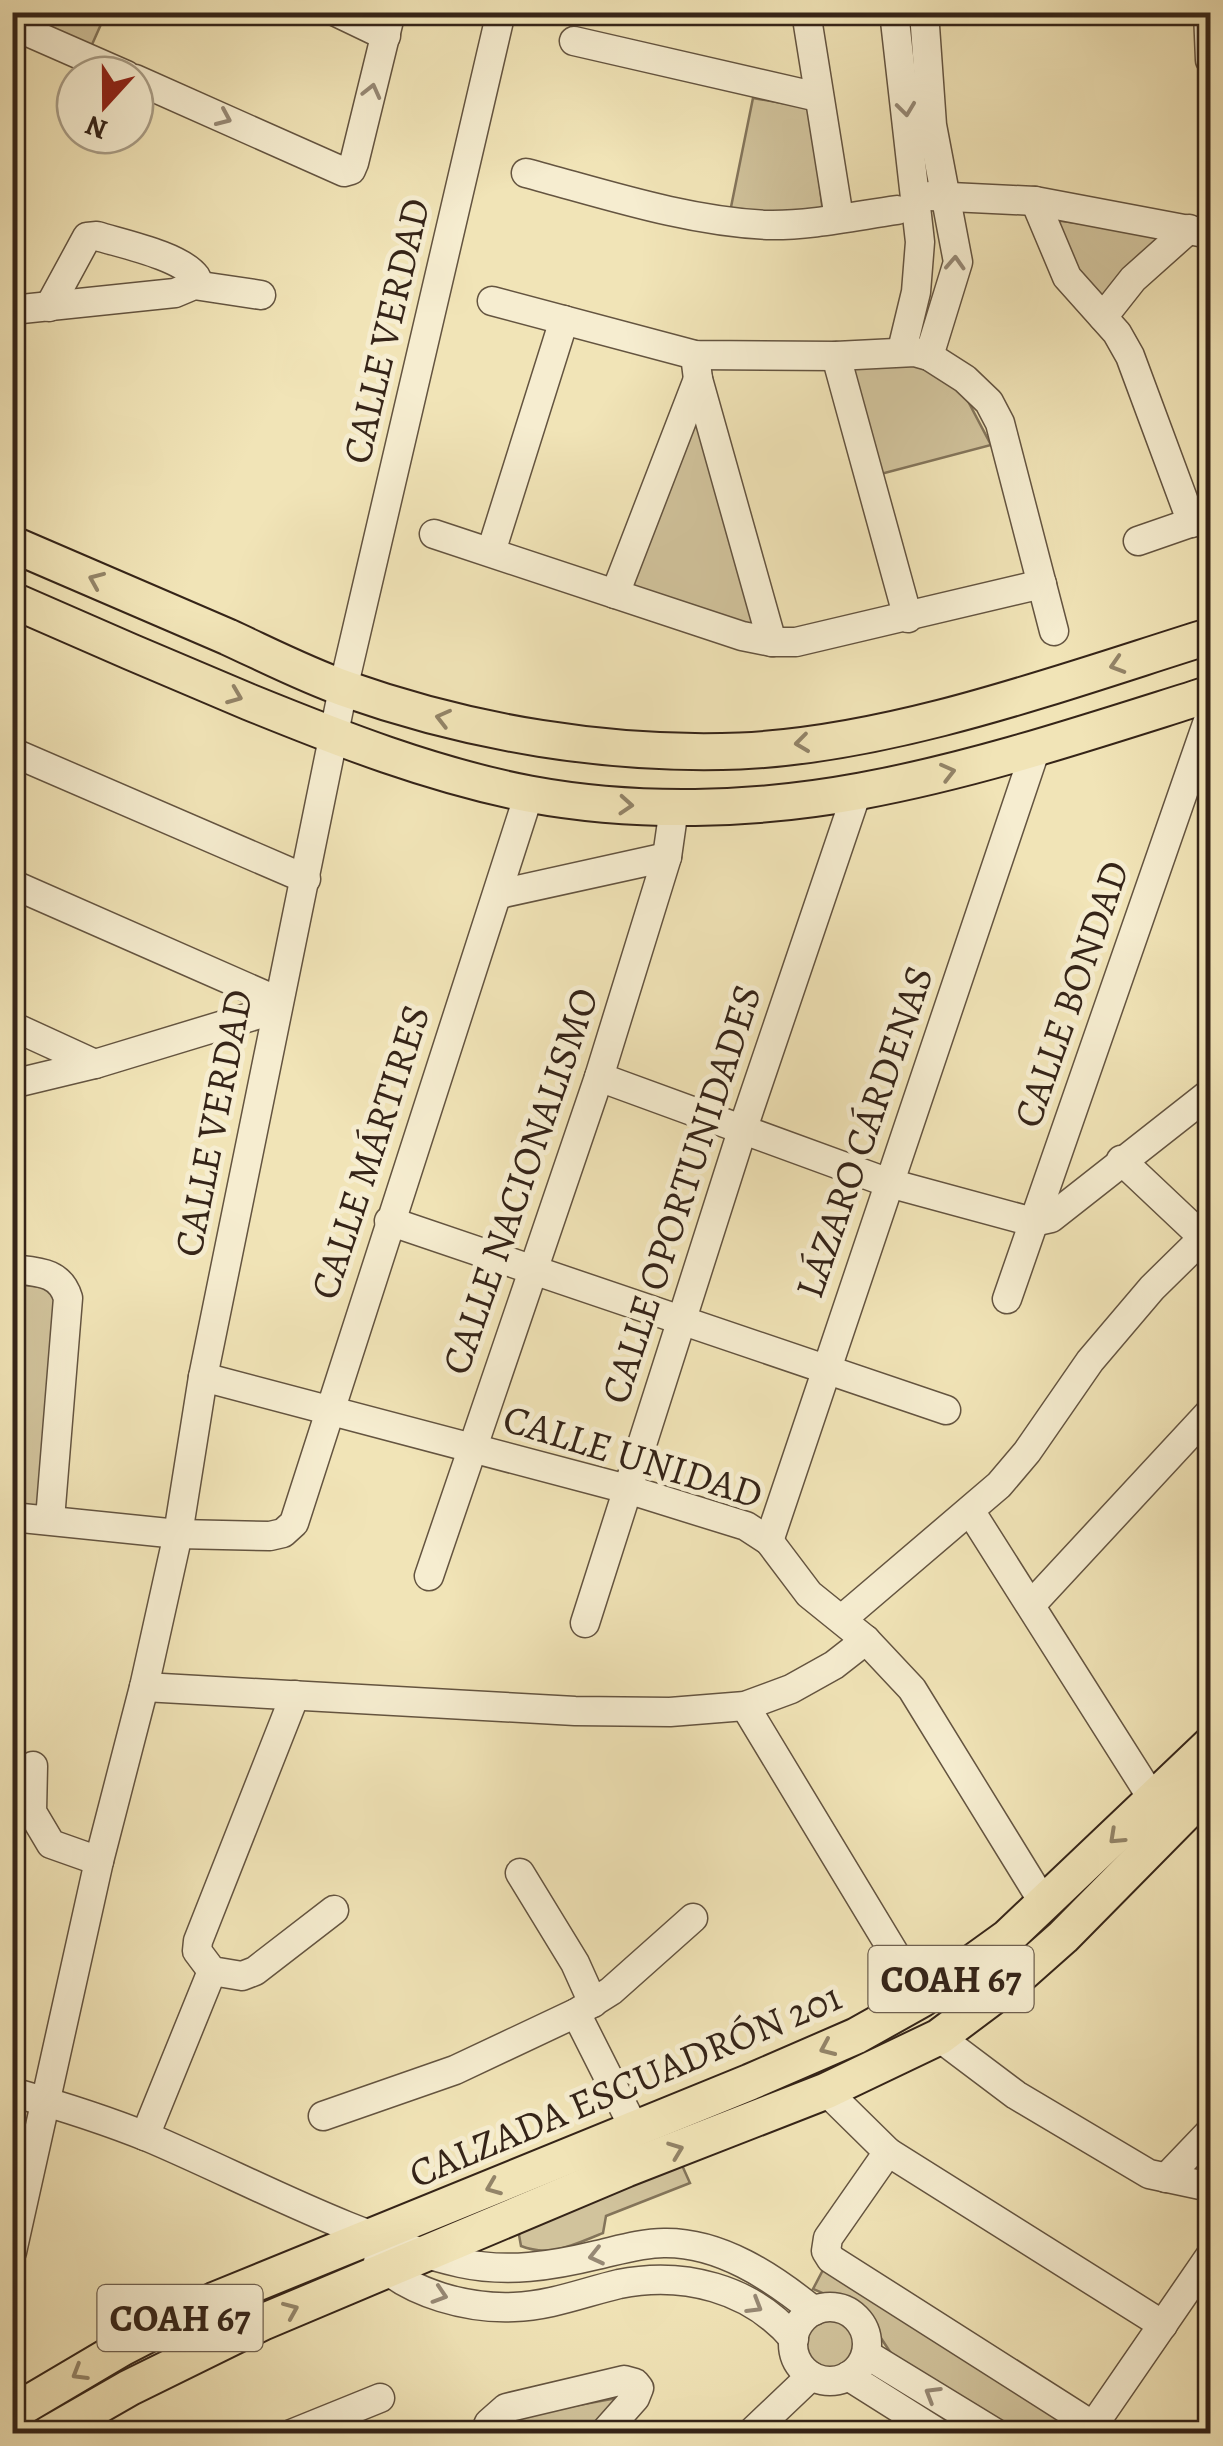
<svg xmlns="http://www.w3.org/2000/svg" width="1223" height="2446" font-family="Alegreya,serif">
	<rect width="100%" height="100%" fill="#f1e4b7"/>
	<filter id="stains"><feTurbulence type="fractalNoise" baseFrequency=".002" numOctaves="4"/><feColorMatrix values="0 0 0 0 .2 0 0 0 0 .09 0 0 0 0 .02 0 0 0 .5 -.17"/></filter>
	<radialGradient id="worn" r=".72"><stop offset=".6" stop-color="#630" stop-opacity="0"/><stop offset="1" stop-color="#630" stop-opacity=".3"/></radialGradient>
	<g fill="#d1c39c" stroke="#83745a" stroke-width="2.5">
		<polygon points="12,13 106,13 90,49"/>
		<polygon points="753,98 811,108 823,213 730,212"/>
		<polygon points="1054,220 1169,235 1099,306 1071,275"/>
		<polygon points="903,358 959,384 991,445 877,475 843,361"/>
		<polygon points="687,426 704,428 757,634 622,593"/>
		<polygon points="12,1283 59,1290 39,1510 13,1508"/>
		<path d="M681,2163L690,2183L606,2216L603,2233C575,2244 551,2258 521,2246L519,2235L522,2229Z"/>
		<polygon points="824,2268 1089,2433 1008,2433 902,2370 869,2320 839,2300 813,2289"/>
		<circle cx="830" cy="2342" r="29"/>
		<polygon points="617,2398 611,2408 585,2433 495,2434 502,2419"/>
	</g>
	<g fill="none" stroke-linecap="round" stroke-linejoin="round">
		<defs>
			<g id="minor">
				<polyline points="336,12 386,36"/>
				<polyline points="806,12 839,218"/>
				<polyline points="894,12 920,242 916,292 902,350"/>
				<polyline points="924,12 932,125 958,262 929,356"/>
				<polyline points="1208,12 1210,60"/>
				<polyline points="12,25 126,75"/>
				<polyline points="574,41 818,97"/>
				<polyline points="135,79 344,172 351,170 354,163 391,12"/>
				<path d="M526,173C605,194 685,221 767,225C809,226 855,216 897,210"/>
				<polyline points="930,196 1035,201 1210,234"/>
				<polyline points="1035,201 1067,277 1117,333 1130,356 1192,523"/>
				<polyline points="492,301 695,355 836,356 915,352 929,356 965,379 989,402 1000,423 1054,631"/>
				<path d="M49,307L87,237L97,236C123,244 181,256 196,277L194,285"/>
				<polyline points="12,310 175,293 194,285 261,295"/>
				<polyline points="1103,317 1133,279 1189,229"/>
				<polyline points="695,355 698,379 772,642"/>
				<polyline points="836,356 908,618"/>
				<polyline points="434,534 742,636 772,642 796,642 1042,584"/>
				<polyline points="1138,541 1210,516"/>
				<polyline points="491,552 564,320"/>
				<polyline points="615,594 698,379"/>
				<polyline points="12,752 306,879"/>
				<polyline points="12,884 278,1001"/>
				<polyline points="499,894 667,857"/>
				<polyline points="12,1026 95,1064"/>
				<polyline points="599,1077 889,1183 1033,1222 1051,1218 1210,1093"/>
				<polyline points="12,1084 95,1064 276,1009"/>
				<polyline points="1121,1160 1210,1244"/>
				<polyline points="389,1221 946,1410"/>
				<path d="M12,1269C37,1272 60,1271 68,1298L50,1519"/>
				<polyline points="1007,1299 1210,715"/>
				<polyline points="203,1377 627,1489 746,1526 769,1541 809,1594 866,1640 912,1689 1045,1905"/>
				<polyline points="971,1512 1154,1801"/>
				<polyline points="12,1517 178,1534 270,1536 283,1533 294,1523 529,794"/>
				<polyline points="769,1541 1036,748"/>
				<polyline points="429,1576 599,1077 667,857 674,808"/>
				<polyline points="1031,1605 1210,1412"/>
				<polyline points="842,1619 999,1485 1027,1452 1090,1361 1152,1288 1210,1231"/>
				<polyline points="585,1623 742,1131 857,792"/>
				<polyline points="144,1687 575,1711 670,1712 745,1706 791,1689 834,1665 866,1640"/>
				<polyline points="295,1695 198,1941 197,1951 212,1971 242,1976 255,1971 334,1910"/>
				<polyline points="745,1706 922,1999"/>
				<polyline points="33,1766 32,1812 51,1844 99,1861"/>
				<polyline points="520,1873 575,1963 593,2003"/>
				<polyline points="576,2013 635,2130"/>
				<polyline points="939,2037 1016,2095 1149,2174 1210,2187"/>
				<polyline points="826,2091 888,2152 1163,2325"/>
				<path d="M12,2092C58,2105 106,2120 150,2138C251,2181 352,2238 461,2263C507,2273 552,2266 597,2255C619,2250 642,2243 664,2243C720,2242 772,2277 814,2311"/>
				<polyline points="323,2116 455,2070 576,2013 611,1991 693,1918"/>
				<polyline points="145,2136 212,1971"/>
				<polyline points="888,2152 828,2238 826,2251 831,2259 1106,2434"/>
				<polyline points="1166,2178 1210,2132"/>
				<polyline points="12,2252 99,1861 144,1687 178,1534 203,1377 343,689 501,12"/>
				<path d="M378,2262C411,2294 469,2309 514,2307C550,2306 585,2292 619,2284C683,2271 751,2288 794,2339"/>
				<circle cx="830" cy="2344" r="37"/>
				<polyline points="866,2354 997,2434"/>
				<polyline points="848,2376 940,2434"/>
				<polyline points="1093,2426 1210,2256"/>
				<polyline points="291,2434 380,2398"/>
				<polyline points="484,2434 489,2423 506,2408 624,2380 635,2383 639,2388 635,2398 603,2434"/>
				<polyline points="750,2434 811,2376"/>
			</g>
			<g id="major">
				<path d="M12,544C84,575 156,606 228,637C267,655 306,675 346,689C471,733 608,756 740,751C895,744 1063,682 1210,636"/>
				<path d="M12,600C91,635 170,669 249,702C340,739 432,775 529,794C637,814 753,811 861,791C980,769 1095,730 1210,694"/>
				<polyline points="12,2413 122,2348 215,2300 750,2082 856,2036 922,1999 1008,1937 1210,1745"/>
				<polyline points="49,2434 129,2388 263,2322 626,2169 826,2091 939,2037 1010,1984 1063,1937 1210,1788"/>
			</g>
		</defs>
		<use href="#minor" stroke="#645440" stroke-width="31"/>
		<use href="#major" stroke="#352418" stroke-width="39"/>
		<use href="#minor" stroke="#f6edd0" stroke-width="28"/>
		<use href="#major" stroke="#f1e4b7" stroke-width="35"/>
	</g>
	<defs><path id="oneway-chevron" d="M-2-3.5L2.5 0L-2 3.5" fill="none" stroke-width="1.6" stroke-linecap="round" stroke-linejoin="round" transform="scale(2.5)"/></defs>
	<g stroke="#968874">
		<use href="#oneway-chevron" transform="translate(372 91) rotate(-76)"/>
		<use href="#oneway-chevron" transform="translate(906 109) rotate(83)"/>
		<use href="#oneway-chevron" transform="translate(224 118) rotate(24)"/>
		<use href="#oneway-chevron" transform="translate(955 263) rotate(-87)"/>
		<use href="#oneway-chevron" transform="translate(596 2256) rotate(167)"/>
		<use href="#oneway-chevron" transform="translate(440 2295) rotate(18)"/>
		<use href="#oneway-chevron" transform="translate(755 2306) rotate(31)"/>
		<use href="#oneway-chevron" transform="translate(932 2394) rotate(-149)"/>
	</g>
	<g stroke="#938468">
		<use href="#oneway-chevron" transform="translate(96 580) rotate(-157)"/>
		<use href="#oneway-chevron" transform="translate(1117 665) rotate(163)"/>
		<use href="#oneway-chevron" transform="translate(235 696) rotate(22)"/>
		<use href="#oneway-chevron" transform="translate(443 718) rotate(-166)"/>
		<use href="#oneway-chevron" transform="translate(802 743) rotate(173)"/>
		<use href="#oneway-chevron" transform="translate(948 772) rotate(-14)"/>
		<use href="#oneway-chevron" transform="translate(626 805) rotate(4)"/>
		<use href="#oneway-chevron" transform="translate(1116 1837) rotate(137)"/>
		<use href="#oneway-chevron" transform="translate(827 2048) rotate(156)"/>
		<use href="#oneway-chevron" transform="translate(676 2150) rotate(-21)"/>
		<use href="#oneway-chevron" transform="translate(493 2187) rotate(158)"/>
		<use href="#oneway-chevron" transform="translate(291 2310) rotate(-23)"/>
		<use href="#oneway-chevron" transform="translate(79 2373) rotate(149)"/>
	</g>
	<g text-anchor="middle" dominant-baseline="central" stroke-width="10" stroke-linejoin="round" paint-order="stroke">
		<g fill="#f6edd0" stroke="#6f604f" stroke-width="2.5">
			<rect x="868.5" y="1946" width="165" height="66" rx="8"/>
			<rect x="97.5" y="2285" width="165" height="66" rx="8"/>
		</g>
		<g font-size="38" font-weight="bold" fill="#352418">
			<text x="951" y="1979">COAH 67</text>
			<text x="180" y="2318">COAH 67</text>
		</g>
		<g font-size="40" fill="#352418" stroke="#f6edd0">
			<text transform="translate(386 331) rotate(-77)">CALLE VERDAD</text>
			<text transform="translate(1071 994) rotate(-71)">CALLE BONDAD</text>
			<text transform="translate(213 1123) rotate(-79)">CALLE VERDAD</text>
			<text transform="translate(864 1132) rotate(-71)">LÁZARO CÁRDENAS</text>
			<text transform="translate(370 1152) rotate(-72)">CALLE MÁRTIRES</text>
			<text transform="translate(520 1181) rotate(-71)">CALLE NACIONALISMO</text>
			<text transform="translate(681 1194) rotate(-72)">CALLE OPORTUNIDADES</text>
			<text transform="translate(633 1456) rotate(17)">CALLE UNIDAD</text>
			<text transform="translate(625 2085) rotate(-23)">CALZADA ESCUADRÓN 201</text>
		</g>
	</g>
	<rect width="1223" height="2446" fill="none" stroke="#f1e4b7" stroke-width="50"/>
	<rect x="15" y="15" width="1193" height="2416" fill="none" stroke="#352418" stroke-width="5"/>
	<rect x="25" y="25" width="1173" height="2396" fill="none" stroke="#352418" stroke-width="2.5"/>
	<g transform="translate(105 105) rotate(201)"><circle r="48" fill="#f6edd0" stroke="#a99d86" stroke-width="2.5"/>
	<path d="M0-8L18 38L0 25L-18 38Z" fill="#8f2418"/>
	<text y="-15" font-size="28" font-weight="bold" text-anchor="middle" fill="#352418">N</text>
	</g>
	<rect width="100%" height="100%" filter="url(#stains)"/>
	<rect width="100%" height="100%" fill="url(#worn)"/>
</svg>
